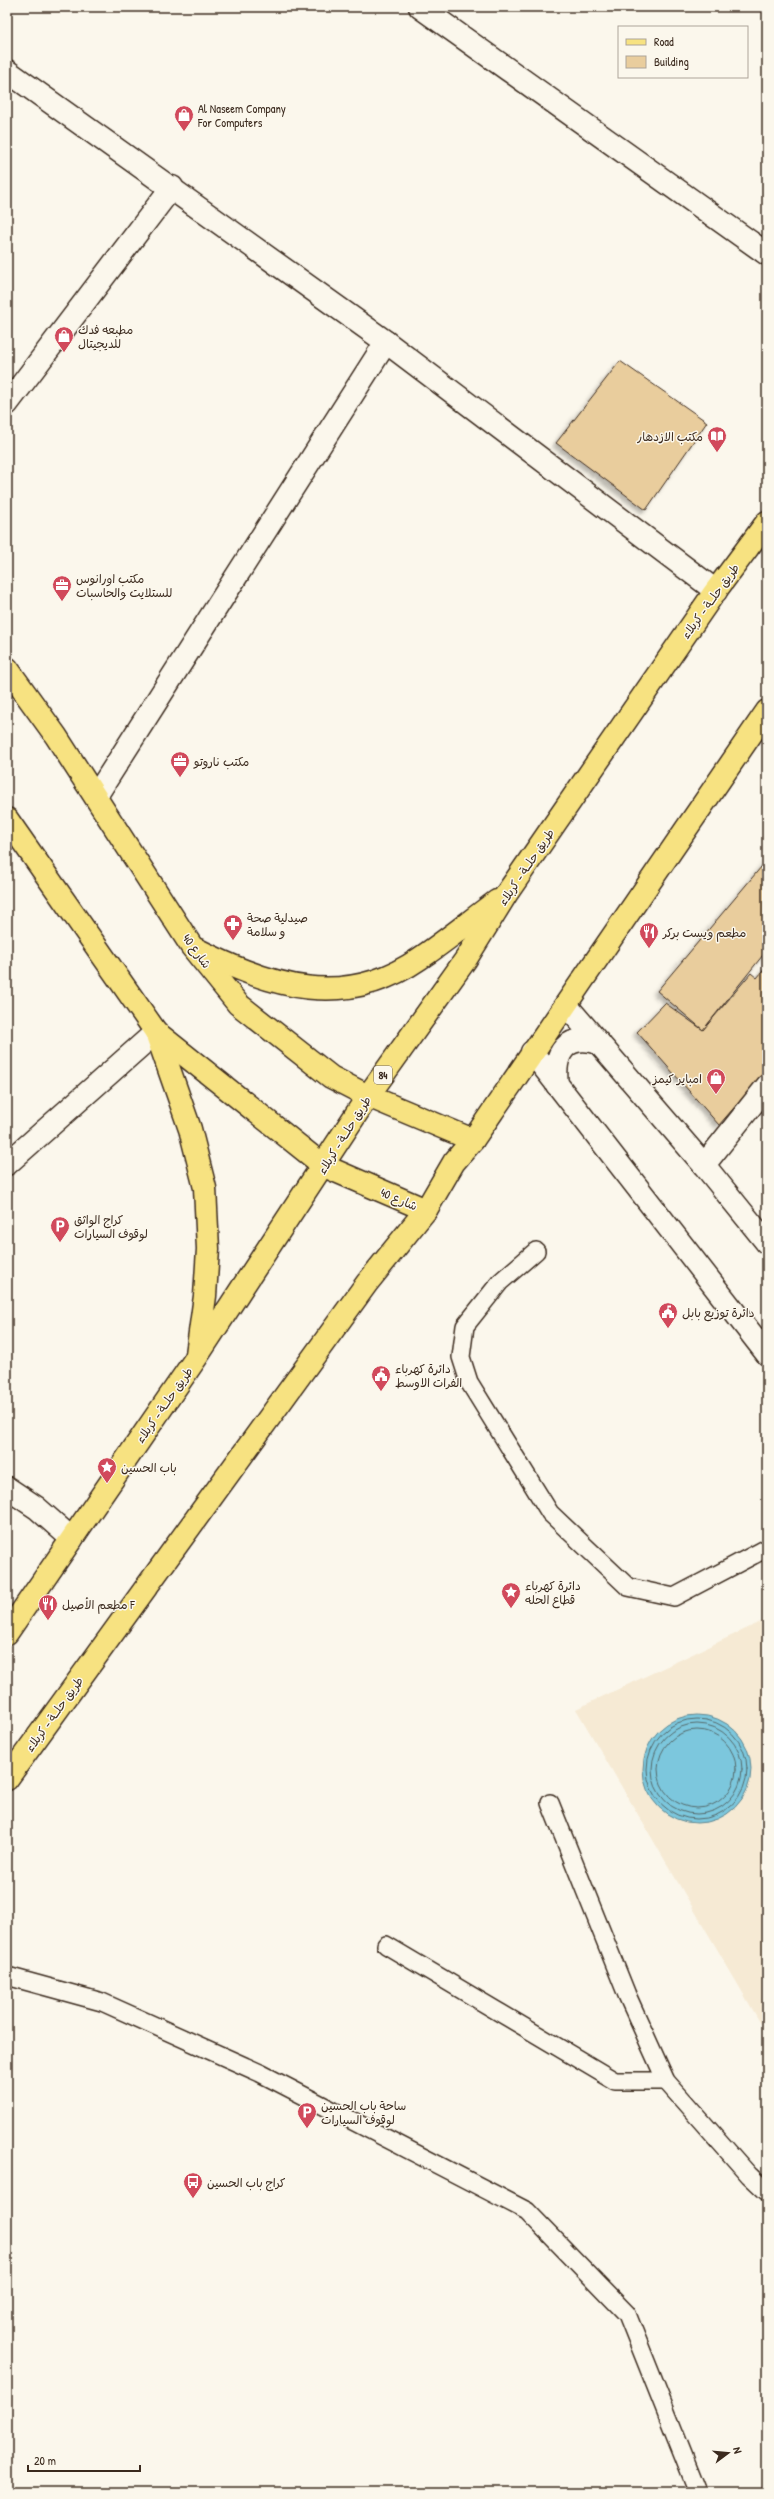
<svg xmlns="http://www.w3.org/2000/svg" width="774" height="2499" font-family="'Patrick Hand','Playpen Sans Arabic',sans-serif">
	<defs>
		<filter id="shadow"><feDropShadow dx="-3.5" dy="3.5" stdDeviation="2" flood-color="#0004"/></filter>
	</defs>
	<rect width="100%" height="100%" fill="#fbf7ec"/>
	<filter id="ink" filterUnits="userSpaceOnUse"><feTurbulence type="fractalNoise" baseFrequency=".025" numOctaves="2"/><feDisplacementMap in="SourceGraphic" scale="8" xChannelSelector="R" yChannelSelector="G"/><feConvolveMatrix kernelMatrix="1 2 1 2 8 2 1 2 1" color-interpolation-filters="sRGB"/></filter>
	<g filter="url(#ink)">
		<polygon fill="#f6ead4" points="767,1619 767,2034 576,1709"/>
		<circle fill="#7cc7dd" stroke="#628891" cx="697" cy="1769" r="54"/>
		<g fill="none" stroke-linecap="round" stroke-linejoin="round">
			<g stroke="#55696a" stroke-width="1">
				<circle cx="697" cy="1769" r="50"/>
				<circle cx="697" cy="1769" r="45"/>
				<circle cx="697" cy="1769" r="39"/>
			</g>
		</g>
		<g fill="#e9cd9d" stroke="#3b2a1e" filter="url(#shadow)">
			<polygon points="620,361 707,422 646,510 556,443"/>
			<polygon points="767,860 767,950 703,1030 657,991"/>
			<polygon points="767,966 767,1070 719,1125 637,1032 665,1003 703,1030 751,973 757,978"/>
		</g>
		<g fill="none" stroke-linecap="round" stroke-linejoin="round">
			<defs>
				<g id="service">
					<polyline points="536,1251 500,1282 465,1326 461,1357 469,1382 550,1513 628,1587 674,1597 767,1548"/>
					<polyline points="550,1803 627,1995 666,2081 749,2175 767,2192"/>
					<polyline points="386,1945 615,2081 666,2081"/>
					<polyline points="7,1976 102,2002 260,2073 527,2211 627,2314 698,2492"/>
				</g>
				<g id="minor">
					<polyline points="420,7 767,254"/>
					<polyline points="7,71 386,342 716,591"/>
					<polyline points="7,404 172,187"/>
					<polyline points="96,796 386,342"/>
					<polyline points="566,1005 704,1165 767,1243"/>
					<polyline points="532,1052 767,1354"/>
					<path d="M557,1085C553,1053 566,1033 599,1043"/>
					<polyline points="7,1164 156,1032"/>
					<polyline points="704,1165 767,1086"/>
					<polyline points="7,1488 37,1508 72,1539"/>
				</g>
				<g id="primary">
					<polyline points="7,668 56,736 192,947 238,1004 331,1077 368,1096 473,1140"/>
					<polyline points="7,819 156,1032 324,1166 426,1210"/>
					<path d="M198,950C271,987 345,1010 419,959C446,941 471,920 497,901"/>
					<polyline points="156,1032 190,1129 205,1188 208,1249 205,1296 197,1354"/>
					<polyline points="7,1633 196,1358 368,1096 466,959 507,893 714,593 767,522"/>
					<polyline points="7,1779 367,1283 426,1210 454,1162 473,1140 767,711"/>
				</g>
			</defs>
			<use href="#service" stroke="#3b2a1e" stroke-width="20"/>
			<use href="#minor" stroke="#3b2a1e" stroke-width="25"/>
			<use href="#primary" stroke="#3b2a1e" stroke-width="25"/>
			<use href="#service" stroke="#fbf7ec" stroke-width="17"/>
			<use href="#minor" stroke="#fbf7ec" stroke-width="22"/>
			<use href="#primary" stroke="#f7e281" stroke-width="22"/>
		</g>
	</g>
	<defs>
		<symbol id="shop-pin" viewBox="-11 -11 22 30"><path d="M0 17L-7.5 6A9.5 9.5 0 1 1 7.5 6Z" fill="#d1495b" stroke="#fbf7ec"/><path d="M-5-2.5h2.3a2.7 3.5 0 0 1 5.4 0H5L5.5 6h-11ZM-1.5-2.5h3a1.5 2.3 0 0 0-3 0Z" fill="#fff"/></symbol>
		<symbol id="library-pin" viewBox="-11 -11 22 30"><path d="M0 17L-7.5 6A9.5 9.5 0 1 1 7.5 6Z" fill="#d1495b" stroke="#fbf7ec"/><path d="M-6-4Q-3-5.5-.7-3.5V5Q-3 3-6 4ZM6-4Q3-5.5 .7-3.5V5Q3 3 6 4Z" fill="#fff"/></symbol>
		<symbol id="office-pin" viewBox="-11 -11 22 30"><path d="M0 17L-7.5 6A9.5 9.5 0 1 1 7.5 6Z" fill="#d1495b" stroke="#fbf7ec"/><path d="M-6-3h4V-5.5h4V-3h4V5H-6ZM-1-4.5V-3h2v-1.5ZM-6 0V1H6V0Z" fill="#fff"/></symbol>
		<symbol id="pharmacy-pin" viewBox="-11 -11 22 30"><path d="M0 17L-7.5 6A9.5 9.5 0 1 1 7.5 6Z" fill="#d1495b" stroke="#fbf7ec"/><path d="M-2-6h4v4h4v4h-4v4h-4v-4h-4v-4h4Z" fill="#fff"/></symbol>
		<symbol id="restaurant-pin" viewBox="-11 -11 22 30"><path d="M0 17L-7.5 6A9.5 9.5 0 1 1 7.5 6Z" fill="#d1495b" stroke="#fbf7ec"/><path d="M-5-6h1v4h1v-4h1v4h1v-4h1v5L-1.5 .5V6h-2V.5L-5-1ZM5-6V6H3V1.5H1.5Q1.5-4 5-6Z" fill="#fff"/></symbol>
		<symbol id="parking-pin" viewBox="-11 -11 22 30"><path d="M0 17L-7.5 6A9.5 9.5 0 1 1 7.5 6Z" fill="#d1495b" stroke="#fbf7ec"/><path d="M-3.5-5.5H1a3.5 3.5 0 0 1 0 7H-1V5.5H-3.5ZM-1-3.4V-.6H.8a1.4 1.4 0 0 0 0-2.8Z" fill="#fff"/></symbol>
		<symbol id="civic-pin" viewBox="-11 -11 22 30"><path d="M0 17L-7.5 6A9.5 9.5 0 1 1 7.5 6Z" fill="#d1495b" stroke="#fbf7ec"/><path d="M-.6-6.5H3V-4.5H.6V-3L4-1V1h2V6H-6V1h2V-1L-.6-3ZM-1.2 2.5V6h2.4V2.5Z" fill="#fff"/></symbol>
		<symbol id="sight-pin" viewBox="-11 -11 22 30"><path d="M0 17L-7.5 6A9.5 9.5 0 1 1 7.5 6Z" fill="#d1495b" stroke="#fbf7ec"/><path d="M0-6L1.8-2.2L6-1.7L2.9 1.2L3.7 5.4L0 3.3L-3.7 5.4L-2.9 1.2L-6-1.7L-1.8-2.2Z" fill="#fff"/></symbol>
		<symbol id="bus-pin" viewBox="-11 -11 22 30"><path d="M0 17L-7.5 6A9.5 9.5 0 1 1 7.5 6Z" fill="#d1495b" stroke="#fbf7ec"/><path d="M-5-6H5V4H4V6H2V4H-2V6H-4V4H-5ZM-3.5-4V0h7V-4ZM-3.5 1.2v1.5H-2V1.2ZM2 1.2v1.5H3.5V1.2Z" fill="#fff"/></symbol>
	</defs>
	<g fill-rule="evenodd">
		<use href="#shop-pin" x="173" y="104" width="22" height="30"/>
		<use href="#shop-pin" x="53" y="325" width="22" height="30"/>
		<use href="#library-pin" x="706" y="425" width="22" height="30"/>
		<use href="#office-pin" x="51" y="574" width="22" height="30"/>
		<use href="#office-pin" x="169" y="750" width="22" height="30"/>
		<use href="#pharmacy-pin" x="222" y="913" width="22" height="30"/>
		<use href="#restaurant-pin" x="638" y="921" width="22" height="30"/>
		<use href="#shop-pin" x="705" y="1067" width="22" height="30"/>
		<use href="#parking-pin" x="49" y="1215" width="22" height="30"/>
		<use href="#civic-pin" x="657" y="1301" width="22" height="30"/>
		<use href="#civic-pin" x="370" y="1364" width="22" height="30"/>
		<use href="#sight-pin" x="96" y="1456" width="22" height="30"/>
		<use href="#sight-pin" x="500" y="1581" width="22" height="30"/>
		<use href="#restaurant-pin" x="37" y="1593" width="22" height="30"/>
		<use href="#parking-pin" x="296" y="2101" width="22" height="30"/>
		<use href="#bus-pin" x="182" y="2171" width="22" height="30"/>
	</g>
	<g text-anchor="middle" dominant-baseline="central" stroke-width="3" stroke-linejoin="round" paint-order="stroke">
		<rect fill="#fbf7ec" stroke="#75685c" stroke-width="1" x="374" y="1066" width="18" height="18" rx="3"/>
		<g font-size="11" font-weight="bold" fill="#3b2a1e">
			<text x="383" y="1075">84</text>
		</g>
		<g font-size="12" fill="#3b2a1e" stroke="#fbf7ec" text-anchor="start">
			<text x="198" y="108">Al Naseem Company<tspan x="198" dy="14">For Computers</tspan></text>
			<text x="78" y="329">مطبعه فدك<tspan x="78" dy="14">للديجيتال</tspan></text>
			<text x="703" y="436" text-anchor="end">مكتب الازدهار</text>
			<text x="76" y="578">مكتب اورانوس<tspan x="76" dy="14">للستلايت والحاسبات</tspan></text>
			<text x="194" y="761">مكتب ناروتو</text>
			<text x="247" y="917">صيدلية صحة<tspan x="247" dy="14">و سلامة</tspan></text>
			<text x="663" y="932">مطعم ويست بركر</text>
			<text x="702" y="1078" text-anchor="end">امباير كيمز</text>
			<text x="74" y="1219">كراج الواثق<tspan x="74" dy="14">لوقوف السيارات</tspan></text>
			<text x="682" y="1312">دائرة توزيع بابل</text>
			<text x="395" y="1368">دائرة كهرباء<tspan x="395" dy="14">الفرات الاوسط</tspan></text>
			<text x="121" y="1467">باب الحسين</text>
			<text x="525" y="1585">دائرة كهرباء<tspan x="525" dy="14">قطاع الحله</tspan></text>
			<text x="62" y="1604">مطعم الأصيل F</text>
			<text x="321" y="2105">ساحة باب الحسين<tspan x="321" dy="14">لوقوف السيارات</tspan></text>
			<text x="207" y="2182">كراج باب الحسين</text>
		</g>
		<g font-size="12" fill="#3b2a1e" stroke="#fbf7ec">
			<text transform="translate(710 601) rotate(-54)">طريق حلــة - كربلاء</text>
			<text transform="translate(526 867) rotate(-56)">طريق حلــة - كربلاء</text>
			<text transform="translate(197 951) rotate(54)">شارع 40</text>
			<text transform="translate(344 1135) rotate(-58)">طريق حلــة - كربلاء</text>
			<text transform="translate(399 1199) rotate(23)">شارع 40</text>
			<text transform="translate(164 1405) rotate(-55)">طريق حلــة - كربلاء</text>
			<text transform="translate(54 1714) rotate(-54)">طريق حلــة - كربلاء</text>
		</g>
	</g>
	<rect width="774" height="2499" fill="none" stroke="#fbf7ec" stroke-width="24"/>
	<rect x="12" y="12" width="750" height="2475" fill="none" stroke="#3b2a1e" stroke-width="1.5" filter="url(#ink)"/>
	<rect x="618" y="26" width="130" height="52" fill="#fbf7ec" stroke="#aea59a"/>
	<rect x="626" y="39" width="20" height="6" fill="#f7e281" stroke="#aea59a"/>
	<text x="654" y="46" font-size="12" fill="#3b2a1e">Road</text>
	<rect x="626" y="56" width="20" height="12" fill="#e9cd9d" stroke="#aea59a"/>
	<text x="654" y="66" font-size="12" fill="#3b2a1e">Building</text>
	<g transform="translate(728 2453) rotate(74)" stroke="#fbf7ec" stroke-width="3" paint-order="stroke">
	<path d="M0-3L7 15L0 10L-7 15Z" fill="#3b2a1e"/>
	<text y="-6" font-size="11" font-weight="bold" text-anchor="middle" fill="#3b2a1e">N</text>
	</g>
	<path d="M28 2465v6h112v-6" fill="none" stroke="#3b2a1e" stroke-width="2"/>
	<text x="34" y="2465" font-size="12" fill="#3b2a1e" stroke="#fbf7ec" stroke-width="3" paint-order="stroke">20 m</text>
</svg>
